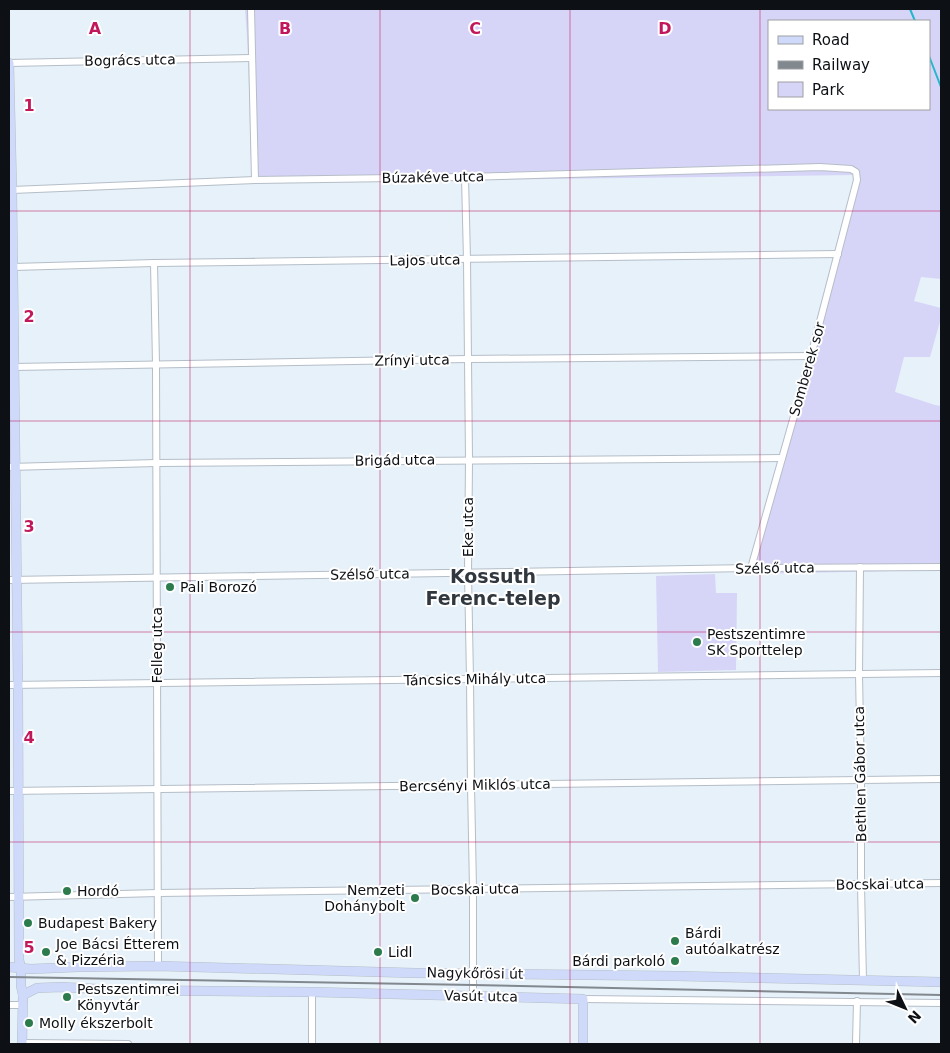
<svg xmlns="http://www.w3.org/2000/svg" width="950" height="1053" font-family="'DejaVu Sans',sans-serif">
	<rect width="100%" height="100%" fill="#e7f1fa"/>
	<g fill="#d7d5f7" fill-rule="evenodd">
		<path d="M245,9H941V279L921,277L914,301L941,308V318L930,357H904L895,392L935,405L941,406V570L747,574L766,510L855,175L252,183C249,125 250,67 245,9ZM769,21H929V109H769Z"/>
		<polygon points="715,574 716,593 737,593 736,670 658,672 656,576"/>
	</g>
	<g fill="none" stroke-linecap="round" stroke-linejoin="round">
		<g stroke="#24b7cd" stroke-width="2">
			<polyline points="910,9 915,21"/>
			<polyline points="929,56 941,87"/>
		</g>
		<defs>
			<g id="street">
				<polyline points="251,9 255,180"/>
				<polyline points="9,63 251,58"/>
				<polyline points="465,177 467,260 469,460 468,573 470,679 471,785 473,889 473,996"/>
				<polyline points="12,190 255,180 465,177 820,167 851,169 856,172 857,180 811,356 751,568"/>
				<polyline points="154,263 156,364 158,966"/>
				<polyline points="13,267 154,263 838,254"/>
				<polyline points="14,367 467,359 811,356"/>
				<polyline points="9,467 156,463 782,458"/>
				<polyline points="860,567 859,674 861,780 861,885 863,981"/>
				<polyline points="9,580 751,568 941,567"/>
				<polyline points="9,685 941,673"/>
				<polyline points="9,791 941,779"/>
				<polyline points="9,897 158,893 941,883"/>
				<polyline points="583,999 941,1003"/>
				<polyline points="9,1005 23,1005"/>
				<polyline points="22,1043 128,1044"/>
				<polyline points="312,1044 312,992"/>
				<polyline points="856,1044 857,1001"/>
			</g>
			<g id="secondary">
				<polyline points="9,63 12,190 18,685 19,960 21,968 21,986 23,995 22,1044"/>
				<polyline points="9,967 31,969 78,967 158,966 415,973 676,976 941,982"/>
				<polyline points="23,995 37,988 61,987 116,990 312,992 583,999 583,1044"/>
			</g>
		</defs>
		<use href="#street" stroke="#b5bec7" stroke-width="8"/>
		<use href="#secondary" stroke="#b5bec7" stroke-width="10"/>
		<use href="#street" stroke="#fff" stroke-width="6"/>
		<use href="#secondary" stroke="#cfdafb" stroke-width="9"/>
		<polyline stroke="#81888e" stroke-width="2" points="9,977 473,985 941,995"/>
	</g>
	<path fill="none" stroke="#c2185b" stroke-width="1" stroke-opacity="0.55" d="M190,9V1044M380,9V1044M570,9V1044M760,9V1044M9,211H941M9,421H941M9,632H941M9,842H941"/>
	<g fill="#2c7b4c" stroke="#fff" stroke-width="2">
		<circle cx="170" cy="587" r="5"/>
		<circle cx="697" cy="642" r="5"/>
		<circle cx="67" cy="891" r="5"/>
		<circle cx="415" cy="898" r="5"/>
		<circle cx="28" cy="923" r="5"/>
		<circle cx="675" cy="941" r="5"/>
		<circle cx="46" cy="952" r="5"/>
		<circle cx="378" cy="952" r="5"/>
		<circle cx="675" cy="961" r="5"/>
		<circle cx="67" cy="997" r="5"/>
		<circle cx="29" cy="1023" r="5"/>
	</g>
	<g text-anchor="middle" dominant-baseline="central" stroke-width="4" stroke-linejoin="round" paint-order="stroke">
		<g font-size="14" fill="#0d1014" stroke="#fff">
			<text transform="translate(130 60) rotate(-1)">Bogrács utca</text>
			<text transform="translate(433 177) rotate(-1)">Búzakéve utca</text>
			<text transform="translate(425 260) rotate(-1)">Lajos utca</text>
			<text transform="translate(412 360) rotate(-1)">Zrínyi utca</text>
			<text transform="translate(807 369) rotate(-74)">Somberek sor</text>
			<text transform="translate(395 460) rotate(-1)">Brigád utca</text>
			<text transform="translate(468 527) rotate(-90)">Eke utca</text>
			<text transform="translate(775 568) rotate(-1)">Szélső utca</text>
			<text transform="translate(370 574) rotate(-1)">Szélső utca</text>
			<text transform="translate(157 645) rotate(-90)">Felleg utca</text>
			<text transform="translate(475 679) rotate(-1)">Táncsics Mihály utca</text>
			<text transform="translate(860 774) rotate(-91)">Bethlen Gábor utca</text>
			<text transform="translate(475 785) rotate(-1)">Bercsényi Miklós utca</text>
			<text transform="translate(880 884) rotate(-1)">Bocskai utca</text>
			<text transform="translate(475 889) rotate(-1)">Bocskai utca</text>
			<text transform="translate(475 973) rotate(1)">Nagykőrösi út</text>
			<text transform="translate(481 996) rotate(1)">Vasút utca</text>
		</g>
		<g font-size="14" fill="#0d1014" stroke="#fff" text-anchor="start">
			<text x="180" y="587">Pali Borozó</text>
			<text x="707" y="634">Pestszentimre<tspan x="707" dy="16">SK Sporttelep</tspan></text>
			<text x="405" y="890" text-anchor="end">Nemzeti<tspan x="405" dy="16">Dohánybolt</tspan></text>
			<text x="77" y="891">Hordó</text>
			<text x="38" y="923">Budapest Bakery</text>
			<text x="685" y="933">Bárdi<tspan x="685" dy="16">autóalkatrész</tspan></text>
			<text x="56" y="944">Joe Bácsi Étterem<tspan x="56" dy="16">&amp; Pizzéria</tspan></text>
			<text x="388" y="952">Lidl</text>
			<text x="665" y="961" text-anchor="end">Bárdi parkoló</text>
			<text x="77" y="989">Pestszentimrei<tspan x="77" dy="16">Könyvtár</tspan></text>
			<text x="39" y="1023">Molly ékszerbolt</text>
		</g>
		<g font-size="19" font-weight="bold" fill="#30373e" stroke="#fff">
			<text x="493" y="576">Kossuth<tspan x="493" dy="22">Ferenc-telep</tspan></text>
		</g>
	</g>
	<g font-size="16" text-anchor="middle" font-weight="bold" fill="#c2185b" stroke="#fff" stroke-width="4" stroke-linejoin="round" paint-order="stroke">
		<text x="95" y="34">A</text>
		<text x="285" y="34">B</text>
		<text x="475" y="34">C</text>
		<text x="665" y="34">D</text>
		<text x="29" y="111">1</text>
		<text x="29" y="322">2</text>
		<text x="29" y="532">3</text>
		<text x="29" y="743">4</text>
		<text x="29" y="953">5</text>
	</g>
	<rect width="950" height="1053" fill="none" stroke="#0d1014" stroke-width="20"/>
	<rect x="768" y="20" width="162" height="90" fill="#ffffff" stroke="#9e9fa1"/>
	<rect x="778" y="36" width="25" height="8" fill="#cfdafb" stroke="#9e9fa1"/>
	<text x="812" y="45" font-size="15" fill="#0d1014">Road</text>
	<rect x="778" y="61" width="25" height="8" fill="#81888e" stroke="#9e9fa1"/>
	<text x="812" y="70" font-size="15" fill="#0d1014">Railway</text>
	<rect x="778" y="82" width="25" height="15" fill="#d7d5f7" stroke="#9e9fa1"/>
	<text x="812" y="95" font-size="15" fill="#0d1014">Park</text>
	<g transform="translate(905 1008) rotate(133)" stroke="#ffffff" stroke-width="4" paint-order="stroke">
	<path d="M0-4L9 19L0 12L-9 19Z" fill="#0d1014"/>
	<text y="-8" font-size="14" font-weight="bold" text-anchor="middle" fill="#0d1014">N</text>
	</g>
</svg>
